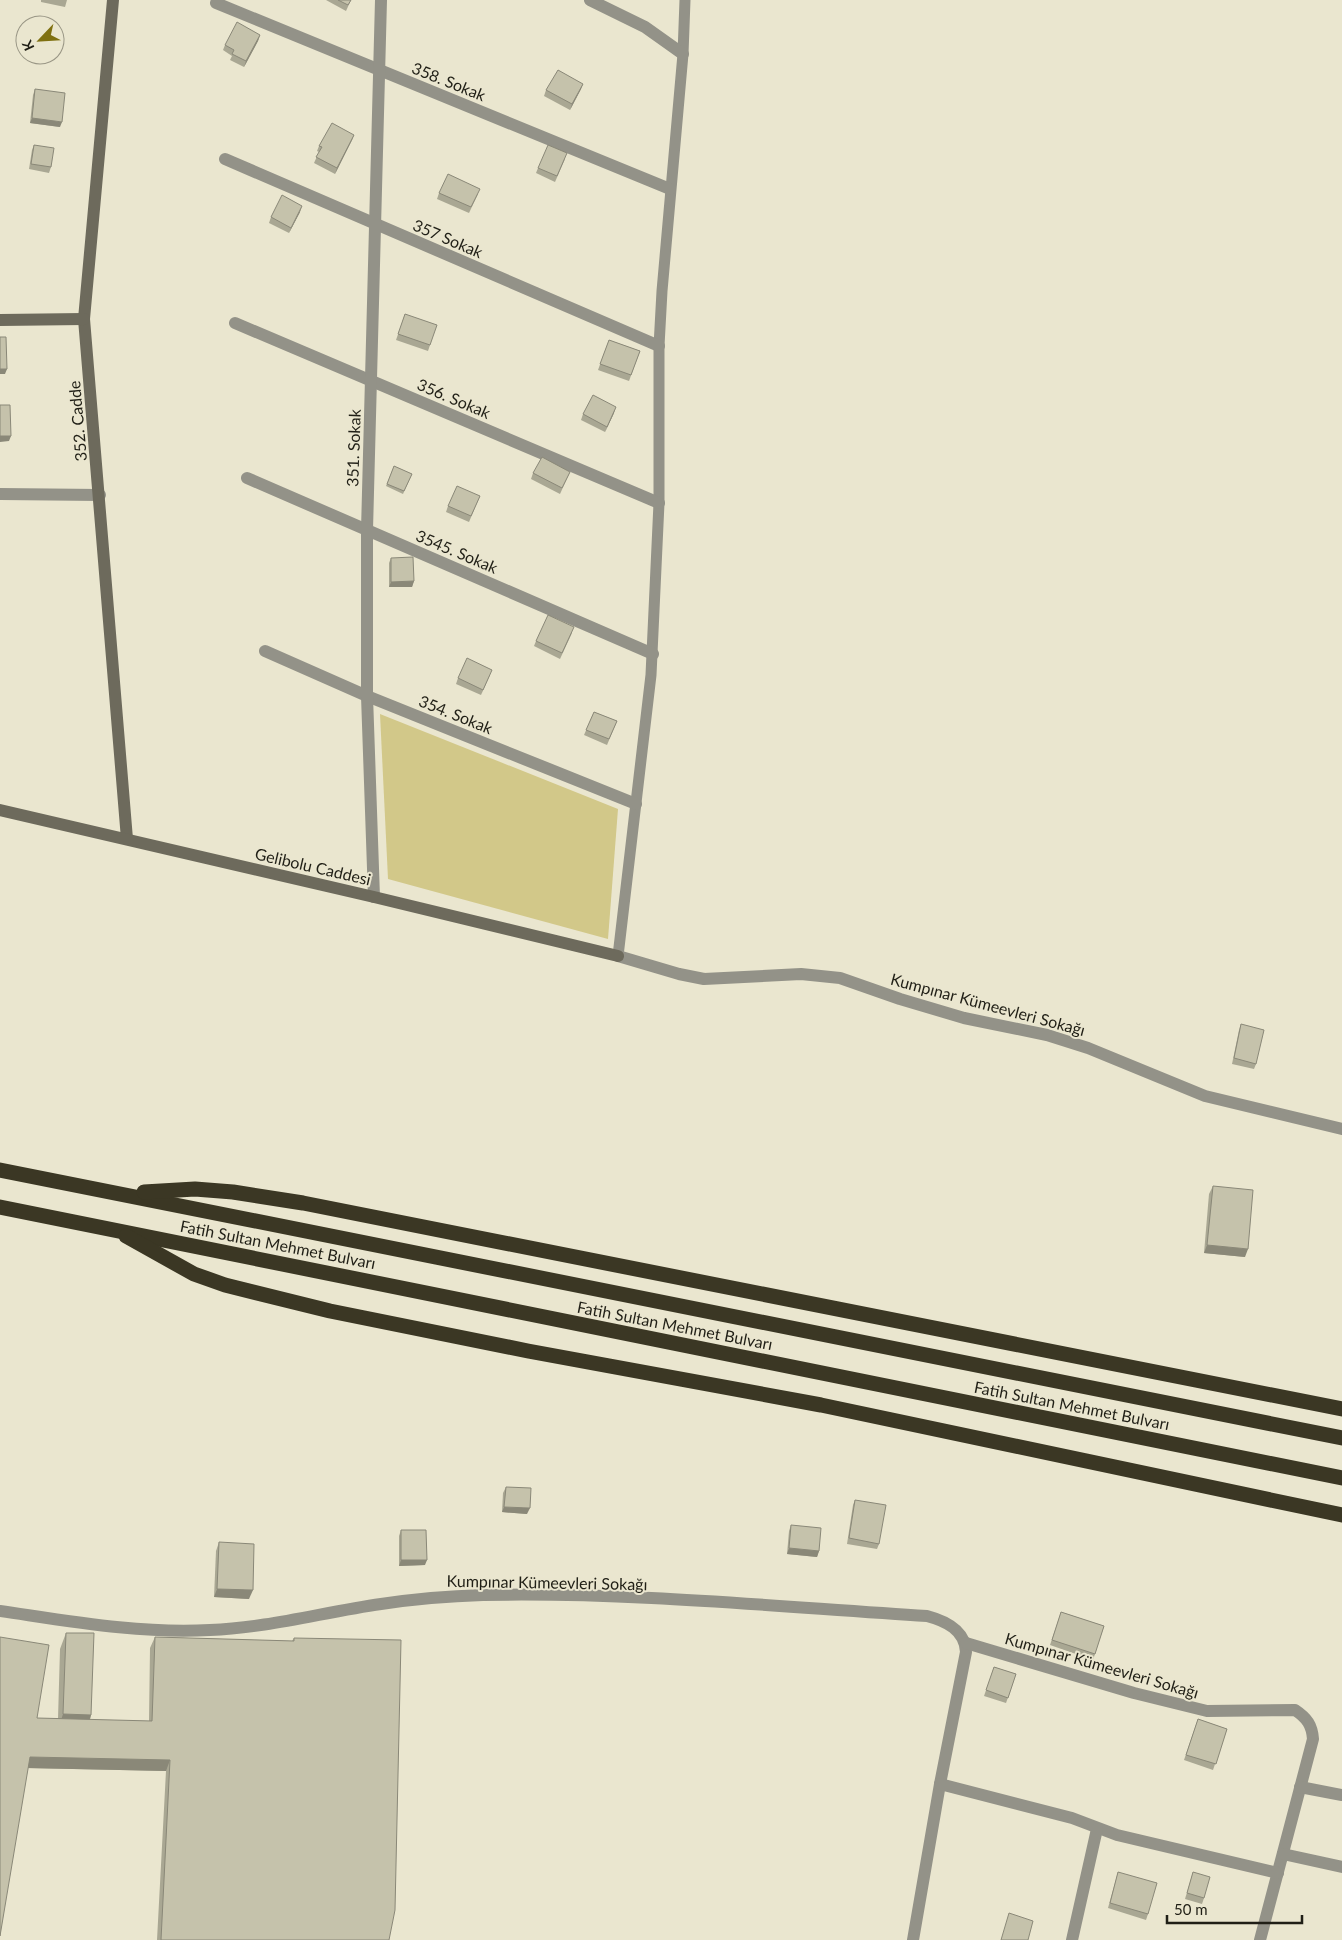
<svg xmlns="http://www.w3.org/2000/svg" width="1342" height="1940" font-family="Lato,sans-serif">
	<rect width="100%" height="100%" fill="#eae6cf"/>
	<polygon fill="#d2c889" points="380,714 618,809 608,939 388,879"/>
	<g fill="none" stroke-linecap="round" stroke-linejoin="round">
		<polyline stroke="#939288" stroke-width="11" points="618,956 651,675 659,503 659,346 662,291 683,54 685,0"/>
		<g stroke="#939288" stroke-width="12">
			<polyline points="590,0 645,27 683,54"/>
			<polyline points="216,3 670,189"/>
			<polyline points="225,159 659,346"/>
			<polyline points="235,323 659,503"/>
			<polyline points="247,478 653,654"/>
			<polyline points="0,494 100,495"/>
			<polyline points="265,651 367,696 636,804"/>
			<polyline points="374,897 367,696 367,530 381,0"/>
			<polyline points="618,956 679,974 704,979 801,974 840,978 900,999 964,1018 1047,1035 1088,1048 1205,1096 1342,1129"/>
			<path d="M0,1611C69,1621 140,1634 210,1630C267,1628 324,1612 381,1604C414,1599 449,1596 483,1595C630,1592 781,1607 927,1616C946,1621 965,1630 966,1652L940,1784L913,1940"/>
			<path d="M966,1643L1134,1693L1207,1711L1295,1710C1307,1718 1312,1725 1313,1739L1260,1940"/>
			<polyline points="940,1784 1072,1818 1117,1835 1278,1873"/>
			<polyline points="1300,1787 1342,1795"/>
			<polyline points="1283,1854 1342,1867"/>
			<polyline points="1072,1940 1097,1829"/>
		</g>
		<g stroke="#6d6a5c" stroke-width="12">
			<polyline points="113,0 84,319 127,839"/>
			<polyline points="0,320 84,319"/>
			<polyline points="0,810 374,897 618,956"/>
		</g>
		<g stroke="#3b3724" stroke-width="15">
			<polyline points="0,1170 1342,1438"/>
			<polyline points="144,1192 195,1189 233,1192 303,1203 1342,1409"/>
			<polyline points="0,1207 1342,1478"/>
			<polyline points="126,1236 194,1274 225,1285 330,1311 528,1351 821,1405 1342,1515"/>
		</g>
	</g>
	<g fill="#a9a793">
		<polygon points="41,0 67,0 65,7 41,2"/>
		<polygon points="326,0 351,0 346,11"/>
		<polygon points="260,35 258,41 244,67 230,60 232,56 223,50 225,45"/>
		<polygon points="583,84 581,89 570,110 544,96 546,90"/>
		<polygon points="35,89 60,127 30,123 33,95"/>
		<polygon points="354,135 352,140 335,174 314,163 319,152 317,151 319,146"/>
		<polygon points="34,145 51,167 49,173 29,169 32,150"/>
		<polygon points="565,159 555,182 536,173 538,168"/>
		<polygon points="439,193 478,194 469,213 437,199"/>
		<polygon points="300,212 289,233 269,223 271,217"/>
		<polygon points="405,314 430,345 428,351 396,340"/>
		<polygon points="609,340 640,351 629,381 598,370"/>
		<polygon points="614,413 605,432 581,420 583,414"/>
		<polygon points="394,466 412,474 403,494 386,486"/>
		<polygon points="570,472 560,494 531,479 533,473"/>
		<polygon points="480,496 469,522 446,512 448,506"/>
		<polygon points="391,558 414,581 412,587 389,587 389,563"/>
		<polygon points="572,633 560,659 534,646 536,641"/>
		<polygon points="490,675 481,695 456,684 458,678"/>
		<polygon points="594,712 617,721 607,745 584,735"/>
		<polygon points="1241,1024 1256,1064 1254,1069 1232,1064 1239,1030"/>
		<polygon points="1213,1186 1245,1257 1204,1253 1209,1194"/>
		<polygon points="506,1487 527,1514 502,1512 503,1493"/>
		<polygon points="855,1500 879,1544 877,1549 847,1544 853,1505"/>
		<polygon points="791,1525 819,1551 817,1557 787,1554 789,1531"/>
		<polygon points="401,1530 425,1565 399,1566 399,1536"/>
		<polygon points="219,1542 249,1599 214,1597 216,1551"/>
		<polygon points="1061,1612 1104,1626 1093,1660 1050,1645"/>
		<polygon points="66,1633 91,1715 90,1720 149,1721 150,1648 155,1637 292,1641 294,1638 389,1940 157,1940 166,1771 28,1768 37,1718 58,1719 60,1649"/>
		<polygon points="994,1667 1016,1674 1006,1703 984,1696"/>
		<polygon points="1198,1719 1227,1729 1213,1770 1184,1760"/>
		<polygon points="1118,1872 1148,1914 1146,1920 1108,1908"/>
		<polygon points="1193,1872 1204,1898 1202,1904 1185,1899"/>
	</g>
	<g fill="#8a8878">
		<polygon points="260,35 258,41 244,67 246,61"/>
		<polygon points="583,84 581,89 570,110 572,104"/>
		<polygon points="32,118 62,122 60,127 30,123"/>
		<polygon points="354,135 352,140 335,174 337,168"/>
		<polygon points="302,206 300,212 289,233 291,228"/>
		<polygon points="0,369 7,369 5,374 0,374"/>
		<polygon points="616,407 614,413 605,432 607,427"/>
		<polygon points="0,436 11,436 9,441 0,442"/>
		<polygon points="414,581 412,587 389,587 391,582"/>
		<polygon points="1207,1245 1248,1249 1245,1257 1204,1253"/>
		<polygon points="504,1507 530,1508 527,1514 502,1512"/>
		<polygon points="789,1548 819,1551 817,1557 787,1554"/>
		<polygon points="401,1560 427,1560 425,1565 399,1566"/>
		<polygon points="217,1589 253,1590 249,1599 214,1597"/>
		<polygon points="63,1714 91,1715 86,1731 58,1730"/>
		<polygon points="30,1757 170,1760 166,1771 26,1768"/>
	</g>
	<g fill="#c5c2ab" stroke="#8a8878">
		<polygon points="338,0 351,0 348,5"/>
		<polygon points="237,22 260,35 246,61 232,54 234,50 225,45"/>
		<polygon points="558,70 583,84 572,104 546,90"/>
		<polygon points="35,89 65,93 62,122 32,118"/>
		<polygon points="332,123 354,135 337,168 316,157 322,147 319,146"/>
		<polygon points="34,145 54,148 51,167 31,164"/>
		<polygon points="548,145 567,153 557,176 538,168"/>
		<polygon points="448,174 480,189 471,207 439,193"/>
		<polygon points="282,195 302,206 291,228 271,217"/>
		<polygon points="405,314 437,325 430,345 398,334"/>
		<polygon points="0,337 6,337 7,369 0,369"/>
		<polygon points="609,340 640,351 631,375 600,364"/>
		<polygon points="593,395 616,407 607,427 583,414"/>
		<polygon points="0,405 10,405 11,436 0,436"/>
		<polygon points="542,457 570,472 562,488 533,473"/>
		<polygon points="394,466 412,474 404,491 387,484"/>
		<polygon points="457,486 480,496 471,516 448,506"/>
		<polygon points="413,557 414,581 391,582 391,558"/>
		<polygon points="548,615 574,627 562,653 536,641"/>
		<polygon points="467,658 492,670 483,690 458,678"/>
		<polygon points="594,712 617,721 609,739 586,730"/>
		<polygon points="1241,1024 1264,1030 1256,1064 1234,1058"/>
		<polygon points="1213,1186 1253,1190 1248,1249 1207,1245"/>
		<polygon points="506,1487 531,1488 530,1508 504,1507"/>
		<polygon points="855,1500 886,1505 879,1544 849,1538"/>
		<polygon points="791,1525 821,1528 819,1551 789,1548"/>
		<polygon points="401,1530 426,1530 427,1560 401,1560"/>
		<polygon points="219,1542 254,1544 253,1590 217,1589"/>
		<polygon points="1061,1612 1104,1626 1095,1654 1052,1640"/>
		<polygon points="66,1633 94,1633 91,1715 63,1714"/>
		<polygon points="0,1637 49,1645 37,1718 152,1721 155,1637 294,1641 294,1638 401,1640 395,1910 389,1940 161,1940 170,1760 30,1757 0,1936"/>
		<polygon points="994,1667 1016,1674 1008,1698 986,1690"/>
		<polygon points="1198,1719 1227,1729 1216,1764 1186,1755"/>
		<polygon points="1118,1872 1157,1883 1148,1914 1110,1903"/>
		<polygon points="1193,1872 1210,1877 1204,1898 1187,1893"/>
		<polygon points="1009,1913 1033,1921 1028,1940 1001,1940"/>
	</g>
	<g text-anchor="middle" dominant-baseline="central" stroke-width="4" stroke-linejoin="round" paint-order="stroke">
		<g font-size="16" fill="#201f16" stroke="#eae6cf">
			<text transform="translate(449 81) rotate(22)">358. Sokak</text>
			<text transform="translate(448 238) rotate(23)">357 Sokak</text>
			<text transform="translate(454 398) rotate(23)">356. Sokak</text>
			<text transform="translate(77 421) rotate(-95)">352. Cadde</text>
			<text transform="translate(353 448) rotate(-88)">351. Sokak</text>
			<text transform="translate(457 551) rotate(23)">3545. Sokak</text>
			<text transform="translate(456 714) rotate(22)">354. Sokak</text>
			<text transform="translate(313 866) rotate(13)">Gelibolu Caddesi</text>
			<text transform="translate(988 1004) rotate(15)">Kumpınar Kümeevleri Sokağı</text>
			<text transform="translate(278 1244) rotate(11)">Fatih Sultan Mehmet Bulvarı</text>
			<text transform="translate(675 1325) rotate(11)">Fatih Sultan Mehmet Bulvarı</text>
			<text transform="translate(1072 1405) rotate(11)">Fatih Sultan Mehmet Bulvarı</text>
			<text transform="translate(547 1582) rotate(1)">Kumpınar Kümeevleri Sokağı</text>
			<text transform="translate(1102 1665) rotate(16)">Kumpınar Kümeevleri Sokağı</text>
		</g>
	</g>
	<g transform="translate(40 40) rotate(245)"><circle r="24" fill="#eae6cf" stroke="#999685"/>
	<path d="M0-4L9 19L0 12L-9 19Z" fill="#7f7010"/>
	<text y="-8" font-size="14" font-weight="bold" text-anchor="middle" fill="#201f16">K</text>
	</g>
	<path d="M1167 1915v8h135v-8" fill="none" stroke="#201f16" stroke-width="2.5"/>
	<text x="1174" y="1915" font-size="15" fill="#201f16" stroke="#eae6cf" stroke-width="4" paint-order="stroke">50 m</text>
</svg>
